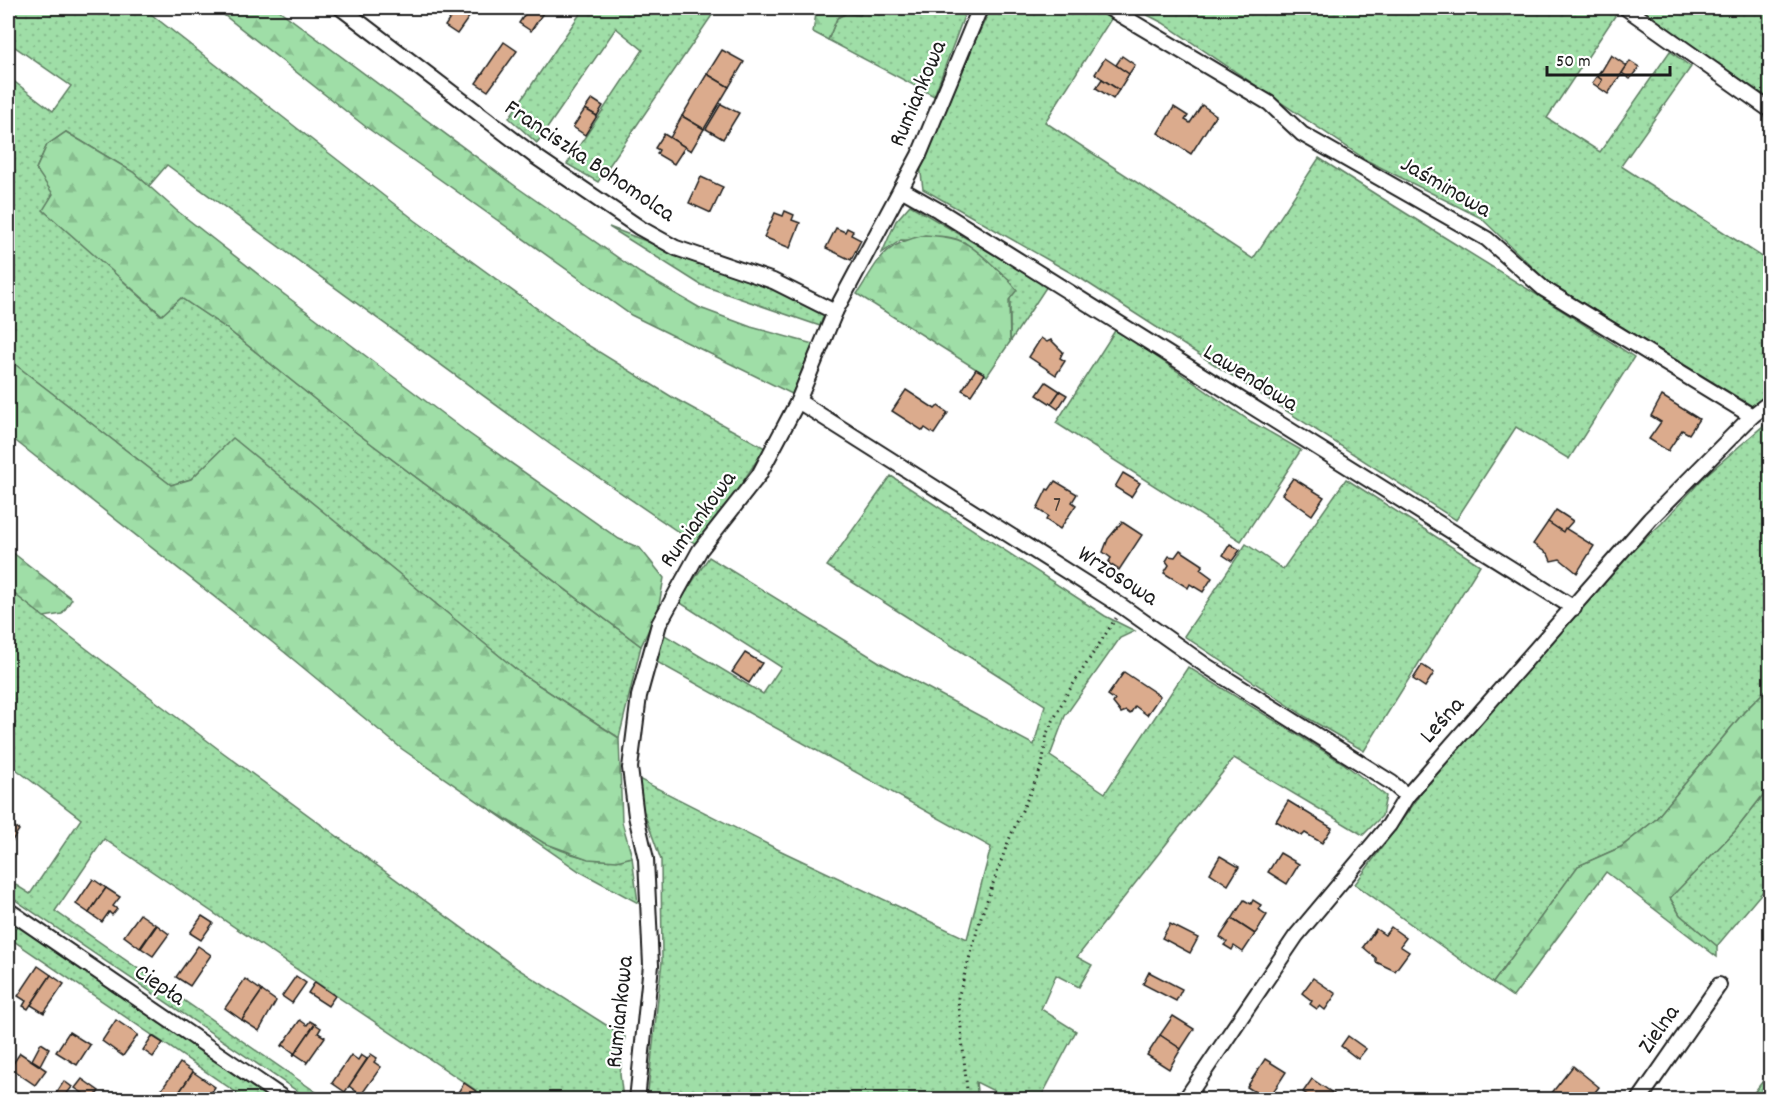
<svg xmlns="http://www.w3.org/2000/svg" width="1778" height="1107" font-family="Dekko,sans-serif">
	<defs>
		<pattern id="grass-dots" width="8" height="8" patternUnits="userSpaceOnUse" patternTransform="scale(1.5)"><rect width="8" height="8" fill="#9fdea7"/><path d="M2 2h.1M6 6h.1" fill="none" stroke="#88be8f" stroke-width="1.8" stroke-linecap="round"/></pattern>
		<pattern id="forest-firs" width="22" height="20" patternUnits="userSpaceOnUse" patternTransform="scale(1.5)"><rect width="22" height="20" fill="#9fdea7"/><path d="M5 1l3.5 6h-7zM16 11l3.5 6h-7z" fill="#88be8f"/></pattern>
	</defs>
	<rect width="100%" height="100%" fill="#fff"/>
	<filter id="ink" filterUnits="userSpaceOnUse"><feTurbulence type="fractalNoise" baseFrequency=".0167" numOctaves="2"/><feDisplacementMap in="SourceGraphic" scale="12" xChannelSelector="R" yChannelSelector="G"/><feConvolveMatrix kernelMatrix="1 2 1 2 8 2 1 2 1" color-interpolation-filters="sRGB"/></filter>
	<g filter="url(#ink)">
		<g fill="url(#grass-dots)" stroke="#5e7d62" stroke-width="1.5">
			<polygon points="8,8 143,8 416,221 586,344 672,397 765,448 729,503 696,544 551,445 167,165 149,186 133,172 66,132 47,145 36,169 124,282 161,315 181,298 226,328 353,430 641,646 619,738 523,675 233,439 191,479 171,485 8,359 8,77 53,111 71,86 8,42"/>
			<polygon points="584,8 717,8 598,182 567,164 643,50 616,28 537,143 509,118"/>
			<polygon points="866,8 967,8 934,96 828,40 837,18 846,13 860,15"/>
			<path d="M991,8H1094L1111,19L1045,122L1253,259L1319,158C1423,226 1530,288 1634,357L1569,459L1516,427L1456,520L1080,278L923,189L920,166L946,101Z"/>
			<polygon points="1134,8 1609,8 1617,13 1547,118 1600,152 1670,51 1691,67 1621,166 1770,262 1770,396 1752,406 1548,282 1481,218 1368,161 1163,23"/>
			<polygon points="1637,8 1770,8 1770,99"/>
			<polygon points="910,205 1047,286 1010,342 1010,280 964,242 901,240 882,253 896,221"/>
			<polygon points="609,227 785,294 824,314 820,326 701,285"/>
			<polygon points="1116,329 1250,421 1301,450 1241,541 1056,423"/>
			<polygon points="1770,420 1770,686 1744,712 1655,820 1621,847 1578,866 1493,983 1355,884 1416,801 1424,786 1610,572 1662,523 1706,475"/>
			<polygon points="891,476 1105,616 1135,631 1120,638 1065,716 1050,756 1105,793 1188,667 1343,763 1386,796 1382,816 1363,835 1234,758 1077,957 1092,965 1079,987 1056,975 1041,1009 1076,1031 1040,1099 1010,1099 976,1082 978,1099 647,1100 662,961 661,860 642,807 637,778 775,848 967,939 991,847 655,661 665,635 763,694 781,667 679,602 709,557 881,663 1034,745 1045,705 827,566"/>
			<polygon points="1346,479 1480,565 1364,751 1306,717 1184,636 1246,544 1283,569"/>
			<polygon points="8,589 221,751 518,969 625,1037 620,1074 623,1099 489,1099 104,839 55,911 326,1099 309,1099 8,895 8,880 30,894 81,819 8,763"/>
			<polygon points="1770,786 1770,883 1717,946 1680,915 1670,898 1735,831"/>
			<path d="M482,804C526,832 577,872 632,857L638,903L579,871Z"/>
			<polygon points="8,919 272,1099 246,1099 8,937"/>
			<polygon points="1770,1072 1770,1099 1749,1099"/>
		</g>
		<g fill="url(#forest-firs)" stroke="#5e7d62" stroke-width="1.5">
			<polygon points="215,8 276,8 518,188 640,273 700,308 751,327 813,344 792,394 631,315 366,127"/>
			<polygon points="817,8 866,8 860,15 846,13 837,18 828,40 813,32"/>
			<polygon points="66,132 133,172 176,210 277,289 464,430 619,539 640,548 664,578 658,610 641,646 353,430 226,328 181,298 162,315 43,210 53,194 36,169 47,145"/>
			<path d="M925,235C937,236 952,236 963,242C976,248 1008,278 1017,290L1009,300L1010,342L987,376L857,294C880,259 881,245 925,235Z"/>
			<polygon points="8,359 171,485 191,479 233,438 523,675 619,738 622,822 632,857 617,861 588,859 544,843 482,804 402,749 272,642 8,435"/>
			<polygon points="8,549 72,599 62,614 44,617 8,589"/>
			<polygon points="1770,686 1770,786 1735,831 1670,898 1680,915 1717,946 1717,957 1606,872 1513,997 1493,983 1578,866 1621,847 1655,820 1744,712"/>
		</g>
		<g fill="#dbab8d" stroke="#1c1c1c" stroke-width="1.5">
			<polygon points="457,8 464,8 472,13 457,34 445,26"/>
			<polygon points="529,8 543,13 531,31 519,23"/>
			<polygon points="504,42 517,51 488,91 476,83"/>
			<polygon points="722,50 744,62 729,87 707,74"/>
			<polygon points="1611,55 1627,66 1608,94 1598,87 1602,80 1598,77"/>
			<polygon points="1122,56 1135,65 1129,74 1116,65"/>
			<polygon points="1105,58 1129,74 1119,90 1095,74"/>
			<polygon points="1630,61 1639,67 1630,79 1622,73"/>
			<polygon points="1601,70 1598,77 1602,80 1598,87 1592,83"/>
			<polygon points="707,74 729,87 704,129 682,116"/>
			<polygon points="1102,79 1119,90 1113,99 1096,88"/>
			<polygon points="592,99 603,106 597,116 585,109"/>
			<polygon points="721,104 739,113 723,139 706,129"/>
			<polygon points="1202,105 1216,115 1191,154 1158,133 1174,107 1188,116 1185,120 1190,123"/>
			<polygon points="585,109 597,116 585,135 573,127"/>
			<polygon points="682,116 704,129 691,151 670,138"/>
			<polygon points="664,134 685,147 674,164 657,154 659,150 655,148"/>
			<polygon points="701,177 723,187 711,213 689,203"/>
			<polygon points="785,211 794,215 792,220 800,223 790,248 764,237 775,213 783,216"/>
			<polygon points="836,228 845,232 847,228 853,231 851,235 861,240 851,260 826,248"/>
			<polygon points="1041,338 1047,342 1051,340 1063,352 1060,358 1065,361 1056,375 1029,357"/>
			<polygon points="976,369 985,374 971,395 962,390"/>
			<polygon points="1046,382 1060,391 1051,404 1037,395"/>
			<polygon points="906,390 935,409 938,406 948,413 934,434 925,428 923,431 892,411"/>
			<polygon points="1060,391 1067,395 1058,409 1051,404"/>
			<polygon points="1662,396 1699,419 1689,434 1682,430 1668,451 1649,439 1661,422 1651,416"/>
			<polygon points="1123,473 1140,483 1131,497 1115,487"/>
			<polygon points="1293,478 1324,497 1312,515 1282,494"/>
			<polygon points="1055,481 1077,494 1072,502 1076,505 1060,529 1046,520 1048,516 1037,509 1047,489 1049,490"/>
			<polygon points="1556,510 1573,521 1563,532 1548,522"/>
			<polygon points="1122,522 1142,535 1119,570 1108,563 1111,558 1103,552 1108,539"/>
			<polygon points="1548,522 1563,532 1565,528 1594,546 1577,573 1560,559 1551,561 1548,554 1533,544"/>
			<polygon points="1230,544 1240,550 1232,561 1223,555"/>
			<polygon points="1180,550 1203,565 1200,569 1212,578 1203,592 1190,584 1188,588 1164,573 1169,565 1166,561 1169,556 1175,557"/>
			<polygon points="745,653 762,663 749,683 732,672"/>
			<polygon points="1422,665 1434,673 1425,687 1413,679"/>
			<polygon points="1124,672 1160,696 1147,715 1135,706 1130,714 1126,711 1121,713 1113,703 1115,700 1108,695"/>
			<polygon points="1288,801 1332,828 1322,843 1305,833 1302,836 1276,821"/>
			<polygon points="9,823 19,830 8,847 8,825"/>
			<polygon points="1280,853 1299,864 1287,884 1268,872"/>
			<polygon points="1220,856 1239,867 1228,885 1210,873"/>
			<polygon points="93,879 106,888 89,913 76,904"/>
			<polygon points="106,888 120,897 113,906 117,909 112,915 109,912 102,922 89,913"/>
			<polygon points="1244,900 1251,904 1253,900 1261,905 1258,909 1267,915 1255,934 1232,919"/>
			<polygon points="140,914 156,925 140,948 124,936"/>
			<polygon points="202,916 213,923 201,940 190,933"/>
			<polygon points="1232,919 1255,934 1243,952 1234,946 1232,950 1224,945 1227,942 1220,937"/>
			<polygon points="1170,924 1198,938 1190,953 1162,938"/>
			<polygon points="157,925 169,934 153,956 141,948"/>
			<polygon points="1391,927 1406,938 1400,946 1409,952 1395,971 1376,962 1376,958 1363,947 1376,929 1385,935"/>
			<polygon points="198,946 211,955 190,986 176,977"/>
			<polygon points="38,966 51,975 28,1009 23,1006 26,1001 18,996"/>
			<polygon points="1149,972 1182,989 1176,1001 1143,984"/>
			<polygon points="51,975 64,984 44,1013 31,1005"/>
			<polygon points="296,976 306,983 292,1003 282,996"/>
			<polygon points="1313,978 1336,994 1325,1010 1320,1006 1317,1009 1310,1004 1312,1001 1302,993"/>
			<polygon points="245,979 262,991 242,1020 225,1008"/>
			<polygon points="315,982 335,996 328,1006 308,993"/>
			<polygon points="262,991 276,1001 259,1031 242,1020"/>
			<polygon points="1173,1016 1194,1029 1181,1049 1160,1035"/>
			<polygon points="116,1020 138,1035 123,1056 102,1041"/>
			<polygon points="300,1020 307,1025 310,1021 315,1024 293,1056 294,1053 283,1045 281,1047"/>
			<polygon points="315,1024 321,1028 318,1033 325,1037 306,1064 307,1062 295,1054 293,1056"/>
			<polygon points="69,1032 90,1045 77,1065 56,1052"/>
			<polygon points="1160,1035 1181,1049 1169,1069 1147,1055"/>
			<polygon points="152,1036 163,1043 153,1057 143,1050"/>
			<polygon points="1348,1036 1366,1049 1358,1059 1341,1046"/>
			<polygon points="41,1043 49,1048 40,1065 32,1060"/>
			<polygon points="20,1053 46,1070 35,1085 10,1068"/>
			<polygon points="371,1054 377,1058 374,1062 381,1067 361,1095 349,1086"/>
			<polygon points="351,1055 358,1060 361,1055 367,1059 345,1092 332,1083"/>
			<polygon points="1265,1059 1286,1072 1268,1100 1247,1087"/>
			<polygon points="180,1063 193,1072 174,1100 167,1100 169,1098 160,1092"/>
			<polygon points="1573,1066 1599,1087 1589,1100 1557,1100 1551,1094"/>
			<polygon points="193,1072 215,1087 213,1090 207,1100 174,1100"/>
			<polygon points="82,1079 99,1091 93,1100 75,1088"/>
			<polygon points="1312,1079 1334,1094 1330,1100 1315,1100 1303,1092"/>
			<polygon points="64,1081 72,1087 62,1100 55,1095"/>
			<polygon points="464,1083 480,1094 489,1100 453,1100"/>
			<polygon points="12,1090 25,1099 24,1100 8,1100"/>
		</g>
		<g fill="none" stroke-linecap="round" stroke-linejoin="round">
			<defs>
				<g id="minor">
					<polyline points="341,8 536,157 640,228 676,248 773,281 835,312"/>
					<polyline points="1109,8 1269,103 1302,134 1487,239 1544,289 1752,416"/>
					<polyline points="1626,8 1770,110"/>
					<polyline points="901,189 938,210 1574,608"/>
					<polyline points="798,401 1123,607 1205,665 1392,783 1407,796"/>
					<polyline points="8,910 286,1100"/>
					<polyline points="637,1100 651,965 646,859 636,816 630,768 639,696 659,624 700,550 759,475 798,401 835,312 919,155 980,8"/>
					<polyline points="1185,1100 1296,936 1389,825 1407,796 1650,519 1752,416 1770,402"/>
					<polyline points="1639,1100 1719,985"/>
				</g>
			</defs>
			<use href="#minor" stroke="#1c1c1c" stroke-width="18"/>
			<polyline stroke="#1c1c1c" stroke-width="3" stroke-dasharray="1.5 4.5" stroke-linecap="butt" points="968,1100 958,998 981,917 1008,842 1042,766 1047,733 1065,697 1116,618"/>
			<use href="#minor" stroke="#fff" stroke-width="14"/>
		</g>
	</g>
	<g text-anchor="middle" dominant-baseline="central" stroke-width="4.5" stroke-linejoin="round" paint-order="stroke">
		<g font-size="21" fill="#4c4038">
			<text x="1057" y="507">7</text>
		</g>
		<g font-size="24" fill="#1c1c1c" stroke="#fff">
			<text transform="translate(919 94) rotate(-67)">Rumiankowa</text>
			<text transform="translate(589 162) rotate(34)">Franciszka Bohomolca</text>
			<text transform="translate(1445 188) rotate(30)">Jaśminowa</text>
			<text transform="translate(1250 379) rotate(32)">Lawendowa</text>
			<text transform="translate(699 520) rotate(-54)">Rumiankowa</text>
			<text transform="translate(1117 577) rotate(33)">Wrzosowa</text>
			<text transform="translate(1443 721) rotate(-48)">Leśna</text>
			<text transform="translate(159 986) rotate(34)">Ciepła</text>
			<text transform="translate(621 1012) rotate(-84)">Rumiankowa</text>
			<text transform="translate(1660 1030) rotate(-55)">Zielna</text>
		</g>
	</g>
	<rect width="1778" height="1107" fill="none" stroke="#fff" stroke-width="30"/>
	<rect x="15" y="15" width="1748" height="1077" fill="none" stroke="#1c1c1c" stroke-width="2" filter="url(#ink)"/>
	<path d="M1547 66v9h123v-9" fill="none" stroke="#1c1c1c" stroke-width="3"/>
	<text x="1556" y="66" font-size="18" fill="#1c1c1c" stroke="#ffffff" stroke-width="4.5" paint-order="stroke">50 m</text>
</svg>
